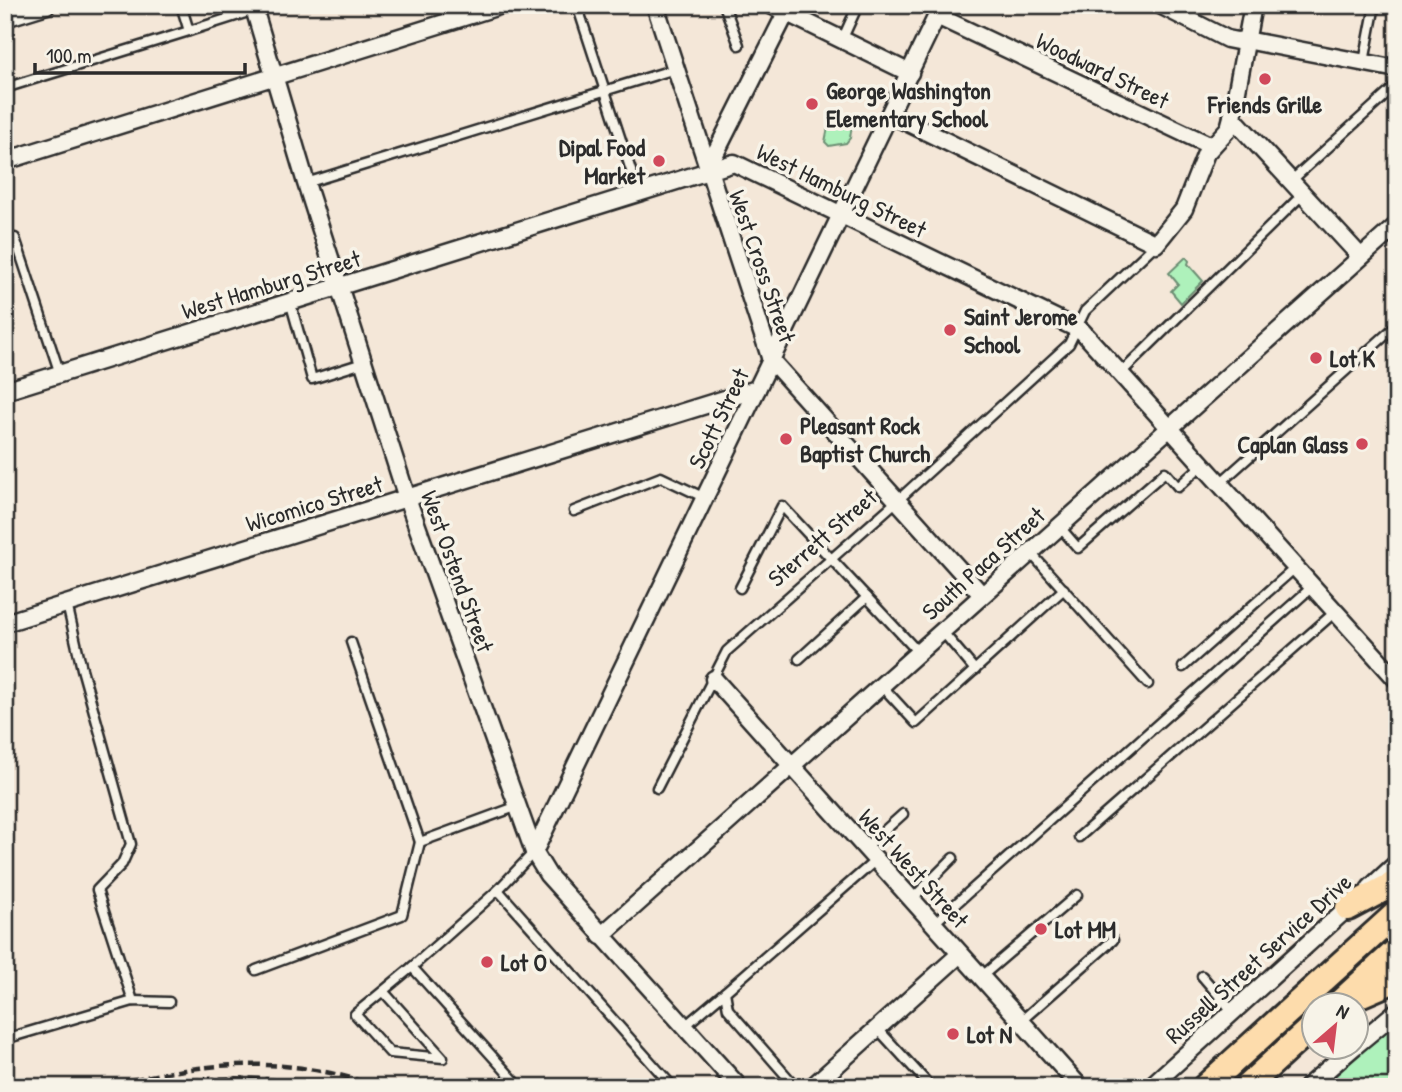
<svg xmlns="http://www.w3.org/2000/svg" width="1402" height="1092" font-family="'Patrick Hand',sans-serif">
	<rect width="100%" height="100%" fill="#f4e7d8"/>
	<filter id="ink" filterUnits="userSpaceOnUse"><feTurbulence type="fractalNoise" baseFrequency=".0143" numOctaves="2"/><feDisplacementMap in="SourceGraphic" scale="14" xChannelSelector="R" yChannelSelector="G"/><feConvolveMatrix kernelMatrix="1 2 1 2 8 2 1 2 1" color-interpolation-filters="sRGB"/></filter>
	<g filter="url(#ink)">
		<g fill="#aef1bb" stroke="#6c8e73" stroke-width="2">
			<polygon points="838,118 852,125 850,138 846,143 829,146 825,142 828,127"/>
			<polygon points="1186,257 1189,261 1188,264 1203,281 1181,303 1171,291 1178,284 1169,273"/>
			<polygon points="1397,1020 1397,1087 1323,1087"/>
		</g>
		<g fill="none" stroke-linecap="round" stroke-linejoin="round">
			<defs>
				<g id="service">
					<polyline points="181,5 189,31 270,5"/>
					<polyline points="577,5 638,192"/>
					<polyline points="724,5 739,45"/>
					<polyline points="842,40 858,5"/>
					<polyline points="1364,62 1375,5"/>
					<polyline points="5,88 189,31"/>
					<polyline points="1291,181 1397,85"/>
					<polyline points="306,183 675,69"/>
					<polyline points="15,238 60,374"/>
					<polyline points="290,301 312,379 363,363"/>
					<polyline points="1120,374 1303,194"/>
					<polyline points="1219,484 1397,325"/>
					<polyline points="574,511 661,477 705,498"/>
					<polyline points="1059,526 1078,548 1165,472 1178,487 1202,465"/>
					<polyline points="1030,552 1148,684"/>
					<polyline points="740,588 782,506 918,652"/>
					<polyline points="67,604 82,669 131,844 122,864 97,890 133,1001"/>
					<polyline points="942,631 975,670"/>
					<polyline points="351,642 420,842 518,806"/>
					<polyline points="799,659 867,597"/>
					<polyline points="1183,667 1295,568"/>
					<polyline points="881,685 916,723 1064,589"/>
					<polyline points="657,788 727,651 897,501 1069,344 1085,311 1156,244"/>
					<polyline points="1079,837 1335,612"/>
					<polyline points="865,848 903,814"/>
					<polyline points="498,890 673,1087"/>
					<polyline points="912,899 953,858"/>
					<polyline points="933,924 1312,587"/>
					<polyline points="256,970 402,915 420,842"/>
					<polyline points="1202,976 1233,1012"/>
					<polyline points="981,977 1077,895"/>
					<polyline points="383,991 355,1014 390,1053 443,1058 383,991 412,967"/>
					<polyline points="725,992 876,860"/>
					<polyline points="1021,1021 1113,940"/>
					<polyline points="685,1026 725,992 728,1009 796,1087"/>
					<polyline points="877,1028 931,1087"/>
					<polyline points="5,1039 133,1001 169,1002"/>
					<polyline points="520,1087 412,967 498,890 534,852"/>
				</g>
				<g id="minor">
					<polyline points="253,5 306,183 407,498 534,852 548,875 739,1087"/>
					<polyline points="655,5 771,360 982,595"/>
					<polyline points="771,5 910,73"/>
					<polyline points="1160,5 1227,39 1237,41 1246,40 1397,69"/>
					<polyline points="1253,5 1232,117 1360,256"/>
					<polyline points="937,16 1211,146"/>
					<polyline points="5,18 47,5"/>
					<polyline points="890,114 1156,244 1184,209 1206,153 1229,128 1232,117"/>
					<polyline points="5,161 502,5"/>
					<polyline points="707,170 790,5"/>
					<polyline points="5,391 734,163 1082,331 1397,680"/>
					<polyline points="5,623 757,389"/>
					<polyline points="714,679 1080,1087"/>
					<polyline points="534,852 942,5"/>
					<polyline points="1370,888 1397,863"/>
					<polyline points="601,936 1397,225"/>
					<polyline points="1356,1045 1397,1011"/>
					<polyline points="812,1087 960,954"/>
					<polyline points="1150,1087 1353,903"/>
					<polyline points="1307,1087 1355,1046"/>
				</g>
				<g id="primary">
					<polyline points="1348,908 1397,882"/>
					<polyline points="1355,997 1397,979"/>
					<polyline points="1338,1004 1397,950"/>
					<polyline points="1205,1087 1397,913"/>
					<polyline points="1246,1087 1314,1025"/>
				</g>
			</defs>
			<use href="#service" stroke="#2b2b2b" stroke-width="13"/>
			<use href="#minor" stroke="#2b2b2b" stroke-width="21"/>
			<use href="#primary" stroke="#2b2b2b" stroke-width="30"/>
			<use href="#service" stroke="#f7f3e8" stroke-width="8"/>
			<use href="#minor" stroke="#f7f3e8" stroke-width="16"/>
			<use href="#primary" stroke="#fddcac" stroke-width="24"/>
			<g stroke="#2b2b2b" stroke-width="4.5" stroke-dasharray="10 5" stroke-linecap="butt">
				<path d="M103,1087C199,1062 284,1053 379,1087"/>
				<path d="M145,1087C205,1076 264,1075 323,1087"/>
			</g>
		</g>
	</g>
	<g fill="#d1495b" stroke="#f7f3e8" stroke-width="2.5">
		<circle cx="1265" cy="79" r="7"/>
		<circle cx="812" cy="104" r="7"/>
		<circle cx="659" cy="161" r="7"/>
		<circle cx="950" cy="330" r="7"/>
		<circle cx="1316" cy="358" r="7"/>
		<circle cx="786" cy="439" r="7"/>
		<circle cx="1362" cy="444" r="7"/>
		<circle cx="1041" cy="929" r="7"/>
		<circle cx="487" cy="962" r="7"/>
		<circle cx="953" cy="1034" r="7"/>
	</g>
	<g text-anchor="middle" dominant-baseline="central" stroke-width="7" stroke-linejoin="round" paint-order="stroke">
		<g font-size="24" fill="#2b2b2b" stroke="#f7f3e8">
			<text transform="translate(1103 70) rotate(26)">Woodward Street</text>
			<text transform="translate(842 190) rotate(26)">West Hamburg Street</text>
			<text transform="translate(763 266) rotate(71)">West Cross Street</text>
			<text transform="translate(271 284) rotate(-17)">West Hamburg Street</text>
			<text transform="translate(718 418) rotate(-64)">Scott Street</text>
			<text transform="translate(314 503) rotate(-17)">Wicomico Street</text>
			<text transform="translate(822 537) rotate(-41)">Sterrett Street</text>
			<text transform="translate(983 563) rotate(-42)">South Paca Street</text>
			<text transform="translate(458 571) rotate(70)">West Ostend Street</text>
			<text transform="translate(914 868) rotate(48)">West West Street</text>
			<text transform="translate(1258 958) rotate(-42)">Russell Street Service Drive</text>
		</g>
		<g font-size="24" font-weight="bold" fill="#2b2b2b" stroke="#f7f3e8" text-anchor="start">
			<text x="826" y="90">George Washington<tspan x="826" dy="28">Elementary School</tspan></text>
			<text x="1265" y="104" text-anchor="middle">Friends Grille</text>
			<text x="645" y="147" text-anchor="end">Dipal Food<tspan x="645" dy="28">Market</tspan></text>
			<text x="964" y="316">Saint Jerome<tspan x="964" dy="28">School</tspan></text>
			<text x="1330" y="358">Lot K</text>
			<text x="800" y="425">Pleasant Rock<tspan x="800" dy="28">Baptist Church</tspan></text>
			<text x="1348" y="444" text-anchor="end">Caplan Glass</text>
			<text x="1055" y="929">Lot MM</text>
			<text x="501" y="962">Lot O</text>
			<text x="967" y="1034">Lot N</text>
		</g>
	</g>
	<rect width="1402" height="1092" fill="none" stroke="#f7f3e8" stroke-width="28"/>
	<rect x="14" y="14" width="1374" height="1064" fill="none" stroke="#2b2b2b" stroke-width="2.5" filter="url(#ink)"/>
	<g transform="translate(1335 1026) rotate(28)"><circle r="33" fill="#f7f3e8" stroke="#a5a39c" stroke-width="2"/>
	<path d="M0-5L12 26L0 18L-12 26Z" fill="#d1495b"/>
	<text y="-10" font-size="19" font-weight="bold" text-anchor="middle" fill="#2b2b2b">N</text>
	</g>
	<path d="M35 63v10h210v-10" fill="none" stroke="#2b2b2b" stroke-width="3.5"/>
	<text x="46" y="63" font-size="21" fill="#2b2b2b" stroke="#f7f3e8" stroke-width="5" paint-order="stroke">100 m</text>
</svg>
